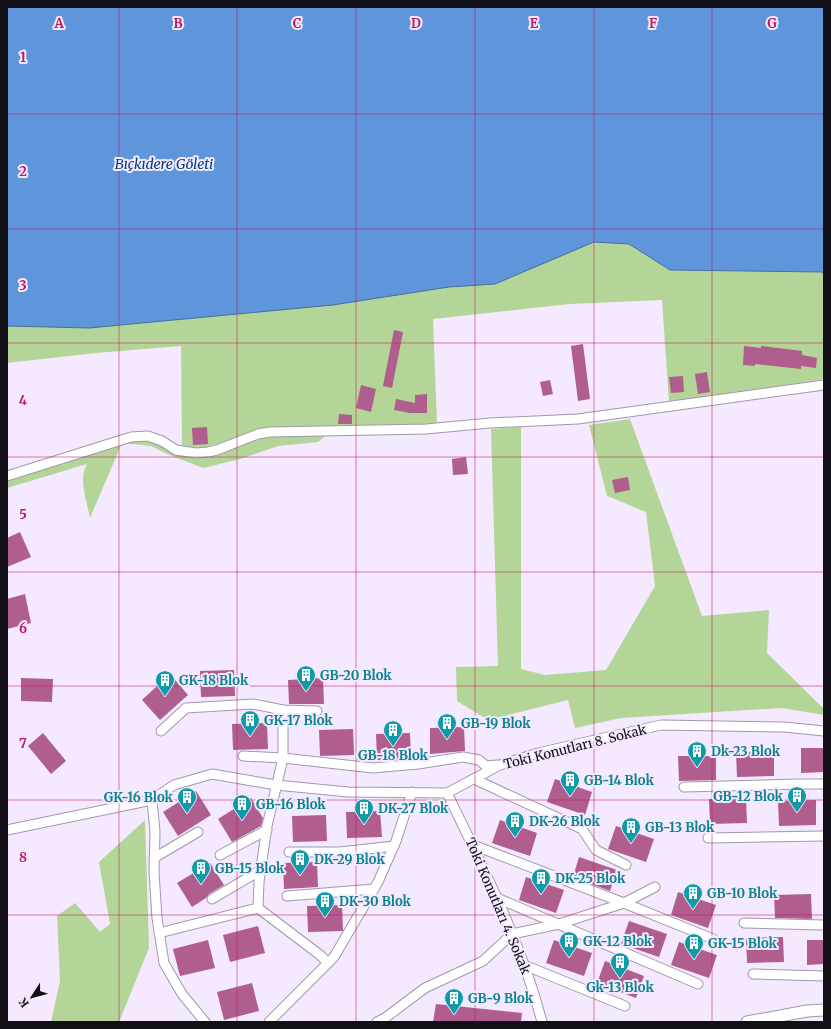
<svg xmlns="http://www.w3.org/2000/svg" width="831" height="1029" font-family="Merriweather,serif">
	<rect width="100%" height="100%" fill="#f5e9ff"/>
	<g fill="#b3d698">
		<polygon points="7,7 571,251 594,242 629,244 670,270 822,272 824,274 824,379 669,403 662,300 570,304 433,319 437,423 337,429 312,428 226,442 201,448 182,447 181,346 96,353 7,363"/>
		<polygon points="630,419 702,616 769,610 767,653 824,709 824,715 782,708 621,718 575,728 568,700 488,720 457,701 456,667 498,666 491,429 521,427 521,669 545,675 606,670 655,586 646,512 607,496 589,425"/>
		<path d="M270,436H325L318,442L278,446L240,459L203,468L167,454L151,446L122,443L90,518C87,501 78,479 87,464L7,488V479L9,478L126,442C134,440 142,439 150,441C166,446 179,457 196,457C217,457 248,441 270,436Z"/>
		<polygon points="145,820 149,948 119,1022 51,1022 60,981 57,916 75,903 100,932 110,924 99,862"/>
	</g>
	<polygon fill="#5f95db" stroke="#486da0" points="7,7 824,7 824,274 822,272 670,270 629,244 594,242 495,284 449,287 333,305 89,328 7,326"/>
	<g fill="#af5e8e">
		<polygon points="394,330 403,332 392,388 383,386"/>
		<polygon points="583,344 590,399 578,401 571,346"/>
		<polygon points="744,346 761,348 761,346 802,351 802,355 817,358 816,368 801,366 801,369 755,364 755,366 743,365"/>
		<polygon points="707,372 710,392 698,394 695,374"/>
		<polygon points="683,376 684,392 671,393 669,377"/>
		<polygon points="550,380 553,394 543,396 540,382"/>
		<polygon points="361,385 376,389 371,412 356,408"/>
		<polygon points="427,394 427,413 410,413 394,410 396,399 415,403 415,395"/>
		<polygon points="339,414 352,415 352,424 338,424"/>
		<polygon points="207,427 208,444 193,445 192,428"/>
		<polygon points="466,457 468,474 453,475 452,459"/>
		<polygon points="628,477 630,490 615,493 612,480"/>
		<polygon points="20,532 31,557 7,567 7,538"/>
		<polygon points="25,594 31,623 7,629 7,599"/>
		<polygon points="234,670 235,696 201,697 200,671"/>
		<polygon points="170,674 188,695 160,720 142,700"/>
		<polygon points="21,678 53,679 52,702 21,701"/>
		<polygon points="323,678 324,704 289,704 288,680"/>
		<polygon points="267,723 268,749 233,750 232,724"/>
		<polygon points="464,727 465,751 430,754 430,728"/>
		<polygon points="353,729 354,755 320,756 319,730"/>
		<polygon points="43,733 66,761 51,774 28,746"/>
		<polygon points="410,733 411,759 377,760 376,734"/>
		<polygon points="801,748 824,748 824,772 801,773"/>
		<polygon points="736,752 774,752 774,776 737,777"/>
		<polygon points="678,756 716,756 716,780 679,781"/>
		<polygon points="555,779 592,792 585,815 547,802"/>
		<polygon points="196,791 211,815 178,836 163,812"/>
		<polygon points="251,798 263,818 261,826 232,842 218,819"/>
		<polygon points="746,798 747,823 710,824 709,799"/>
		<polygon points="816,800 816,825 779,826 778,801"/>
		<polygon points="380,811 382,837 347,838 346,812"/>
		<polygon points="326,815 327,841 293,842 292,816"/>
		<polygon points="500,820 537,833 530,856 492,843"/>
		<polygon points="616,826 654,839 646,862 608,849"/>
		<polygon points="579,857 617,870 610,891 573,877"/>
		<polygon points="317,862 318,887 284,889 283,863"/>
		<polygon points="210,863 224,885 209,894 206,898 192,907 177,883"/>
		<polygon points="526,877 564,890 556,913 519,900"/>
		<polygon points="678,892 716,905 708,928 671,915"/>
		<polygon points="811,894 812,919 775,918 774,895"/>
		<polygon points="342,905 343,931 308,932 307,906"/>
		<polygon points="629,921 667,934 659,957 621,944"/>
		<polygon points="258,926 265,953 230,962 223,935"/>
		<polygon points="783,937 784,962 747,963 746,938"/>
		<polygon points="208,940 215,968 180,976 173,949"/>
		<polygon points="554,940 592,953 584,976 546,963"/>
		<polygon points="807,940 824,940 824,964 807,965"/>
		<polygon points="679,942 717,955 709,978 671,965"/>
		<polygon points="605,961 644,976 636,998 597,983"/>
		<polygon points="252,983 259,1011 224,1020 217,992"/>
		<polygon points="436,1004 522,1013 521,1022 433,1022"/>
	</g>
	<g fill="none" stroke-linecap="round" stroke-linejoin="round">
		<defs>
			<g id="minor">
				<polyline points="7,476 131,437 148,436 162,441 176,450 196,453 208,452 217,450 258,434 270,432 426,429 490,423 578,419 824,385"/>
				<polyline points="161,731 186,708 253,704 283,710 317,711"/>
				<polyline points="243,756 283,758 373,768 418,764 463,757 479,760 486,766 497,765"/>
				<polyline points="474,779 582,829 596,850 626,865"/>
				<polyline points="684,787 798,784 824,784"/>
				<path d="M447,793C483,867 521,942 542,1022"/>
				<polyline points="152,800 155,832 154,872 157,918 164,963 182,994 205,1022"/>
				<polyline points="7,830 152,800 174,785 212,774 276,785 348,792 447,793 500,765 538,753 661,725 784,727 824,731"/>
				<polyline points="708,838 824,836"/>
				<polyline points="473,845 624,903 713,939"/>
				<polyline points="289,852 340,852 394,846"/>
				<polyline points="220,855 267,830"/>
				<polyline points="154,858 198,832"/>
				<polyline points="287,896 374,889"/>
				<polyline points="497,898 698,984"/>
				<polyline points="212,899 261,870"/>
				<polyline points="258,908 259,882 267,826 283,758 283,710"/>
				<polyline points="744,923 824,925"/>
				<polyline points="159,933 258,908 320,955 328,963"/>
				<polyline points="524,965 625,1006"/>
				<polyline points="753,974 824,976"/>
				<polyline points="269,1022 334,957 378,882 396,841 412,792"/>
				<polyline points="377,1022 385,1018 425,988 483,961 512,934 559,924 624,903 655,887"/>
			</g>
			<polyline id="tertiary" points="747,1022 807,1011 824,1010"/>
		</defs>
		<use href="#minor" stroke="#a297ab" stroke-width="11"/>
		<use href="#tertiary" stroke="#a297ab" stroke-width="13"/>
		<use href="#minor" stroke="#fff" stroke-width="9"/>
		<use href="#tertiary" stroke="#fff" stroke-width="11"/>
	</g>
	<path fill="none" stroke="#c2185b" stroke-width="1" stroke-opacity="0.55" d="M119,7V1022M237,7V1022M356,7V1022M475,7V1022M594,7V1022M712,7V1022M7,114H824M7,229H824M7,343H824M7,457H824M7,572H824M7,686H824M7,800H824M7,915H824"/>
	<defs>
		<symbol id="building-pin" viewBox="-11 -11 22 30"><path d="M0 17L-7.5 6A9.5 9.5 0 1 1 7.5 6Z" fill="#0f9aa8" stroke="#f5e9ff"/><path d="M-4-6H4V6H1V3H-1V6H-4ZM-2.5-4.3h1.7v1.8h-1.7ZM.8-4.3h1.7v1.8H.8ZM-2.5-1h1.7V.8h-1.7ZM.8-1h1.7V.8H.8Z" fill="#fff"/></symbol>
	</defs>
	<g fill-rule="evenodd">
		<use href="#building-pin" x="295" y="664" width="22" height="30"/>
		<use href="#building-pin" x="154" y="669" width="22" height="30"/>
		<use href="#building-pin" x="239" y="709" width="22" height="30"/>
		<use href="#building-pin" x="436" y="712" width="22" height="30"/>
		<use href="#building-pin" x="382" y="719" width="22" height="30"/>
		<use href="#building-pin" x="686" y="740" width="22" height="30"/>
		<use href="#building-pin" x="559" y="769" width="22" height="30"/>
		<use href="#building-pin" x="786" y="785" width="22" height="30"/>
		<use href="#building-pin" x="176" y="786" width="22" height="30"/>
		<use href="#building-pin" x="231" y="793" width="22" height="30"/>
		<use href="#building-pin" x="353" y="797" width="22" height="30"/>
		<use href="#building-pin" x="504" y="810" width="22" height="30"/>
		<use href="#building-pin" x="620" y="816" width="22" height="30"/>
		<use href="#building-pin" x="289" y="848" width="22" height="30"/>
		<use href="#building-pin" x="190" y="857" width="22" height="30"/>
		<use href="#building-pin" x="530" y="867" width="22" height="30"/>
		<use href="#building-pin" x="682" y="882" width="22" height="30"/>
		<use href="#building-pin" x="314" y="890" width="22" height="30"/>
		<use href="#building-pin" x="558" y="930" width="22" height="30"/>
		<use href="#building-pin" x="683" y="932" width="22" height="30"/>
		<use href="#building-pin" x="609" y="951" width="22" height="30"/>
		<use href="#building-pin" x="443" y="987" width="22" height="30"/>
	</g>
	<g text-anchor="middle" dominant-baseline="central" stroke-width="4" stroke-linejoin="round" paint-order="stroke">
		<g font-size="13" font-weight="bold" fill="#0d838f" stroke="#f5e9ff" text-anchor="start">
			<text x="320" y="675">GB-20 Blok</text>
			<text x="179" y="680">GK-18 Blok</text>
			<text x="264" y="720">GK-17 Blok</text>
			<text x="461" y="723">GB-19 Blok</text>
			<text x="711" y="751">Dk-23 Blok</text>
			<text x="393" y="755" text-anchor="middle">GB-18 Blok</text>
			<text x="584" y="780">GB-14 Blok</text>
			<text x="783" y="796" text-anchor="end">GB-12 Blok</text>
			<text x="173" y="797" text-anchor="end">GK-16 Blok</text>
			<text x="256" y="804">GB-16 Blok</text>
			<text x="378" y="808">DK-27 Blok</text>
			<text x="529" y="821">DK-26 Blok</text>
			<text x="645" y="827">GB-13 Blok</text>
			<text x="314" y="859">DK-29 Blok</text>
			<text x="215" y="868">GB-15 Blok</text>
			<text x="555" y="878">DK-25 Blok</text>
			<text x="707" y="893">GB-10 Blok</text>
			<text x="339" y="901">DK-30 Blok</text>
			<text x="583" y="941">GK-12 Blok</text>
			<text x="708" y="943">GK-15 Blok</text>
			<text x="620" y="987" text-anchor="middle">Gk-13 Blok</text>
			<text x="468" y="998">GB-9 Blok</text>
		</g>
		<g font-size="13" fill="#130f16" stroke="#f5e9ff">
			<text transform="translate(575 747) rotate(-14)">Toki Konutları 8. Sokak</text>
			<text transform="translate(498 906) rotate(67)">Toki Konutları 4. Sokak</text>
		</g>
		<g font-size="14" font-style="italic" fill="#023c7b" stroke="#f5e9ff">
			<text x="164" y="164">Bıçkıdere Göleti</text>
		</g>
	</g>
	<g font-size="13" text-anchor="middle" font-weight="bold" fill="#c2185b" stroke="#f5e9ff" stroke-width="4" stroke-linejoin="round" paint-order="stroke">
		<text x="59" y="28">A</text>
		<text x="178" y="28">B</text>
		<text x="297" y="28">C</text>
		<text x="416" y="28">D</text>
		<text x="534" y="28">E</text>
		<text x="653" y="28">F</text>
		<text x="772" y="28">G</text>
		<text x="23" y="62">1</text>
		<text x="23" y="176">2</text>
		<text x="23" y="290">3</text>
		<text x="23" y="405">4</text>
		<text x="23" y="519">5</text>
		<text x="23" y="633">6</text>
		<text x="23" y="748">7</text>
		<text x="23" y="862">8</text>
	</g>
	<rect width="831" height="1029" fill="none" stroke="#130f16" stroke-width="16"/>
	<g transform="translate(32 997) rotate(234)" stroke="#f5e9ff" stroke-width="3" paint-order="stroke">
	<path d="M0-3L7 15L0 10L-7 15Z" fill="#130f16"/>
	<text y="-6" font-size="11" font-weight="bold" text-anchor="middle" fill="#130f16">K</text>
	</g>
</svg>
